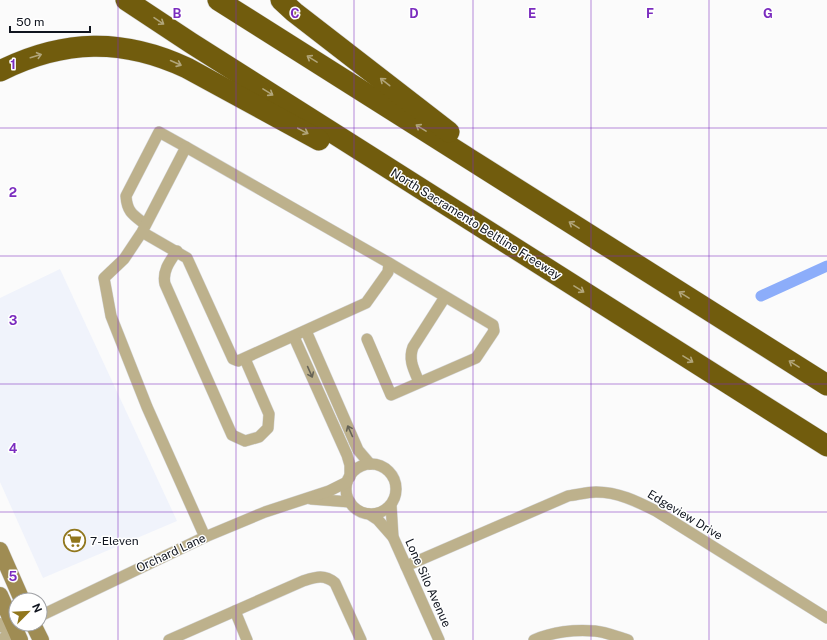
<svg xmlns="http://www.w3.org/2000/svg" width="827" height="640" font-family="'Public Sans',sans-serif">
	<rect width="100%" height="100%" fill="#fbfbfb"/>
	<polygon fill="#f0f3fb" points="60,269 177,521 43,578 0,482 0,298"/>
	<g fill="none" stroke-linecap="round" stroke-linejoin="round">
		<polyline stroke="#8cadfa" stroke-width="11" points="761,296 827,266"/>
		<defs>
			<g id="minor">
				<path d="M145,224C133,215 127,212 126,196L159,132L186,147"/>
				<polyline points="142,232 187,258 233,359 238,361 366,303 388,272 389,263 186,147 142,232 124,259 104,278 111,316 147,407 205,537"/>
				<path d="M177,251C170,261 162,271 165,284L232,435L245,441L259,437L268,428L269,414L245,359"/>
				<polyline points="306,331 358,450 370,464"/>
				<polyline points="294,337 347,455 350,465 350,477"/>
				<polyline points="367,339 391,395 476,358 494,331 493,325 389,263"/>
				<path d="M419,382C414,370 408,360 413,347L445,297"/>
				<circle cx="371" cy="489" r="25"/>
				<polyline points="311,499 350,502"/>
				<polyline points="391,505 393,537 439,640"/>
				<polyline points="369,514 378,520 393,537"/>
				<path d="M406,566L568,496C577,495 587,492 596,492C618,492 636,501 656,511L827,618"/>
				<polyline points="235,611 247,640"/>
				<polyline points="40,616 205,537 265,512 329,491 347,482"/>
				<path d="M169,640L303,581C316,577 324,574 335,583L361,640"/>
				<path d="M534,640C552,632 575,629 595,631C606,632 617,637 628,640"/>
			</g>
			<g id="tertiary">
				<polyline points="0,625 15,628"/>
				<polyline points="4,640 15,628 23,624"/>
			</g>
			<g id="secondary">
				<polyline points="0,550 22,600"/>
				<polyline points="0,595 20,640"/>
				<polyline points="33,624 41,640"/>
			</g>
			<g id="motorway">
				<polyline points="126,0 191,43 827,446"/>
				<polyline points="218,0 827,385"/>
				<polyline points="281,0 294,12 449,132"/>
				<path d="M0,71C64,39 123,38 187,68L319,140"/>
			</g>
		</defs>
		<use href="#minor" stroke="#d5d6d8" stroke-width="12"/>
		<use href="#tertiary" stroke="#d5d6d8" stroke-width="15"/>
		<use href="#secondary" stroke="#d5d6d8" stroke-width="17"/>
		<use href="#motorway" stroke="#d5d6d8" stroke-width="22"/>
		<use href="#minor" stroke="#bdb18c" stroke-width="11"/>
		<use href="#tertiary" stroke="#bdb18c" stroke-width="14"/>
		<use href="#secondary" stroke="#9f8c53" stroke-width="16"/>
		<use href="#motorway" stroke="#715c0d" stroke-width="21"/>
	</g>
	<defs><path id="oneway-shaft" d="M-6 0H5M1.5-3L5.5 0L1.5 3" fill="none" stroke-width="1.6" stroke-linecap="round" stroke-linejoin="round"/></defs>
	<g stroke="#b1a57a">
		<use href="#oneway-shaft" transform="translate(159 21) rotate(34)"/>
		<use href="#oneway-shaft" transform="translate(36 56) rotate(-17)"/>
		<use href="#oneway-shaft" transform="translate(312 59) rotate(-148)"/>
		<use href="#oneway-shaft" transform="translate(176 63) rotate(24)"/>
		<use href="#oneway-shaft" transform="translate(385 82) rotate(-142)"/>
		<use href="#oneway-shaft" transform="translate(268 92) rotate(32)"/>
		<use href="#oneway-shaft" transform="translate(421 128) rotate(-148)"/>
		<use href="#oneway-shaft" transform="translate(303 131) rotate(28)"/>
		<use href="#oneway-shaft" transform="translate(574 225) rotate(-148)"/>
		<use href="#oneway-shaft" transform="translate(579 289) rotate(32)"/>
		<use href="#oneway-shaft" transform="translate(684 295) rotate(-148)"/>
		<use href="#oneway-shaft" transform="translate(688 359) rotate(32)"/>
		<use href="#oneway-shaft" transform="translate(794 364) rotate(-148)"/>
	</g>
	<g stroke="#666356">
		<use href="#oneway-shaft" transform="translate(310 372) rotate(66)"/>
		<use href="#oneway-shaft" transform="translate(350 431) rotate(-114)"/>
	</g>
	<path fill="none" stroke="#7b2cbf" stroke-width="1" stroke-opacity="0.55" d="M118,0V640M236,0V640M354,0V640M473,0V640M591,0V640M709,0V640M0,128H827M0,256H827M0,384H827M0,512H827"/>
	<defs>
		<symbol id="supermarket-ring" viewBox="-11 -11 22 22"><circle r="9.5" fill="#fff" stroke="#91771d" stroke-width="1.5"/><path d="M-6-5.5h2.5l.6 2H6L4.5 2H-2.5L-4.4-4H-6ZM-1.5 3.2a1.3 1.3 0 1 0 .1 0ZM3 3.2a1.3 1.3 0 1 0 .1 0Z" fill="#91771d"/></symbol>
	</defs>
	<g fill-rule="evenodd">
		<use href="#supermarket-ring" x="62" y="528" width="25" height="25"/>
	</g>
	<g text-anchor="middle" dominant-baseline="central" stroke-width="3" stroke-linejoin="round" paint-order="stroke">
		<g font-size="12" fill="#10151f" stroke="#fff">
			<text transform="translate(476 224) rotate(32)">North Sacramento Beltline Freeway</text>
			<text transform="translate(685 515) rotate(31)">Edgeview Drive</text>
			<text transform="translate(171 553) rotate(-25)">Orchard Lane</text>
			<text transform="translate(428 583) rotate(66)">Lone Silo Avenue</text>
		</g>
		<g font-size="12" fill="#10151f" stroke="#fff" text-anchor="start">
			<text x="90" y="541">7-Eleven</text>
		</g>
	</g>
	<g font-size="13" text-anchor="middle" font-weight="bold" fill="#7b2cbf" stroke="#fff" stroke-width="3" stroke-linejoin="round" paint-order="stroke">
		<text x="177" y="18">B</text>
		<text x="295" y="18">C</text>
		<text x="414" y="18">D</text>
		<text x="532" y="18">E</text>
		<text x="650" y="18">F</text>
		<text x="768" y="18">G</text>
		<text x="13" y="69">1</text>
		<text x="13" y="197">2</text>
		<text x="13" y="325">3</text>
		<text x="13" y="453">4</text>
		<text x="13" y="581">5</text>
	</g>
	<g transform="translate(28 612) rotate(66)"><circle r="19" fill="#ffffff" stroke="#9fa1a5"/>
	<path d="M0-3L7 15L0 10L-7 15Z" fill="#91771d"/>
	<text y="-6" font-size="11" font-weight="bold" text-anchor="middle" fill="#10151f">N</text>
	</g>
	<path d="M10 26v6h80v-6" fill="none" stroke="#10151f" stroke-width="2"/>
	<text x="16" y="26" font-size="12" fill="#10151f" stroke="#ffffff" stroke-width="3" paint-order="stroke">50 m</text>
</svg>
